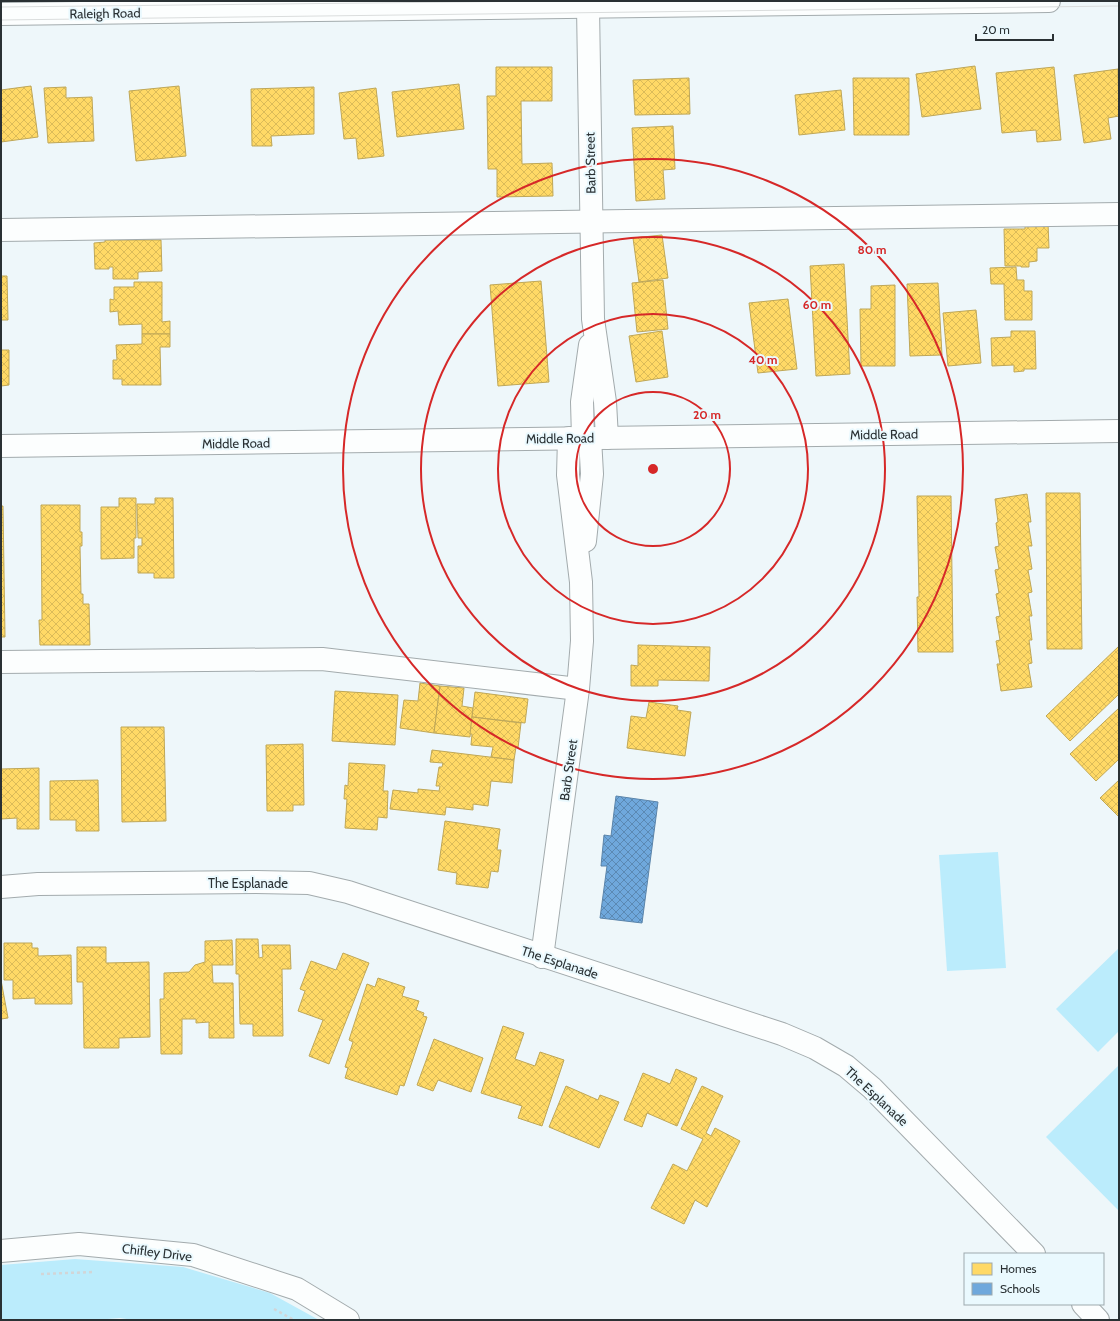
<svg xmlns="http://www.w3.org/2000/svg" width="1120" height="1321" font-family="Cabin,sans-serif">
	<defs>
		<pattern id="homes-cross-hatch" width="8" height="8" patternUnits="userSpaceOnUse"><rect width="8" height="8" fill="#ffd966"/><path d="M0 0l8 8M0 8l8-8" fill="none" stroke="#dbbb59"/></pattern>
		<pattern id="schools-cross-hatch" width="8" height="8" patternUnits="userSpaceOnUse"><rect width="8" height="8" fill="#6fa8dc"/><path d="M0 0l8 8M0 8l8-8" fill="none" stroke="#5b89b3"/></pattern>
	</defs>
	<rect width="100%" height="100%" fill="#eef7fa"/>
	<g fill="#bbecfc">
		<polygon points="998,852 1006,968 947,971 939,855"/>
		<polygon points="1119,948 1119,1031 1098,1052 1056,1009"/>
		<polygon points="1119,1065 1119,1211 1046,1137"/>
		<polygon points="75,1259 183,1267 270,1293 319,1320 133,1320 120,1318 95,1320 1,1320 1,1265"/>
	</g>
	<g fill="url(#homes-cross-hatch)" stroke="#bfa757">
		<polygon points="975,66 981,109 922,117 916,74"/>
		<polygon points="496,67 552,67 552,101 521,101 522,164 552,163 553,196 497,197 497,169 488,169 487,96 496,96"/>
		<polygon points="1054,67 1061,140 1037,142 1036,130 1002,133 996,73"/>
		<polygon points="1118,69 1119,116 1108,118 1111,139 1084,143 1074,75"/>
		<polygon points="689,78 690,114 635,115 633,80"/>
		<polygon points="853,78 909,78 909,135 854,135"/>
		<polygon points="459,84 464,129 397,137 392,92"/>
		<polygon points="31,86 38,137 1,142 1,90"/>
		<polygon points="179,86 186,156 136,161 129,91"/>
		<polygon points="66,87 66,98 92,97 94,141 48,143 44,88"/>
		<polygon points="314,87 314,134 271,136 272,146 252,146 251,89"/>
		<polygon points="376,88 384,156 358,159 356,138 344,139 339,93"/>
		<polygon points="841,90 845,130 799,135 795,95"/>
		<polygon points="673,126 675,169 663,170 665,199 636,201 632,128"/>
		<polygon points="1025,223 1048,223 1049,248 1037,248 1037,261 1029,262 1029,267 1021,267 1021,266 1005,266 1004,229 1025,229"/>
		<polygon points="662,235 668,278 639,282 633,238"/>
		<polygon points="105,240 161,240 162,271 138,272 138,279 113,279 113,267 109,267 109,269 95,269 94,243 105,242"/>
		<polygon points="844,264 850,374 816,376 810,266"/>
		<polygon points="1016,267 1017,280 1024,280 1024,291 1032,291 1032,320 1005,320 1004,284 991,284 990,268"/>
		<polygon points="1,276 7,276 8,320 1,320"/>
		<polygon points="663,280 668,329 637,332 632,283"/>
		<polygon points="541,281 549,382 498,386 490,285"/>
		<polygon points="134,282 162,282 162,322 170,321 170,334 142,334 142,324 119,325 118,311 110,312 110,299 114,300 114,287 134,287"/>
		<polygon points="938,283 942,355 910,356 907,284"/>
		<polygon points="895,285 895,366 861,366 860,309 871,309 871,286"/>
		<polygon points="788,299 797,369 758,373 749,303"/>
		<polygon points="976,310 981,363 948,366 943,313"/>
		<polygon points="662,331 668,377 636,382 629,336"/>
		<polygon points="1011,331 1035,331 1036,369 1024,369 1024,371 1014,372 1014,365 992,366 991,338 1011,337"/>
		<polygon points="142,334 170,334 170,347 160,347 161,385 122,385 122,379 113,379 113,360 117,360 116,345 142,344"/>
		<polygon points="1,350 9,350 9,385 1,386"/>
		<polygon points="1046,493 1080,493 1082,649 1047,649"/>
		<polygon points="1027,494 1031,522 1028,522 1032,546 1028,546 1032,569 1028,570 1032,592 1028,593 1032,616 1029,616 1032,640 1029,640 1032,663 1028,664 1032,687 1001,691 997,664 1000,664 996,641 1000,640 996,617 1000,616 996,594 999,593 995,570 999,569 995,547 999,546 996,523 998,522 995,499"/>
		<polygon points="917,496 951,496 953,652 918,652 917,597 919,597"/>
		<polygon points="119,498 136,498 136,538 134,538 134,558 101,559 101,507 119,507"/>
		<polygon points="155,498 173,498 174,578 154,578 154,573 138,573 138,546 142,546 142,538 138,538 137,504 155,504"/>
		<polygon points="41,505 80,505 80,532 82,532 82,546 80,546 81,594 83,594 83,604 89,604 90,645 40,645 39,620 42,620"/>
		<polygon points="1,506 3,506 5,637 1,637"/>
		<polygon points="638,645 710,647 709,681 658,680 658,686 631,686 631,665 638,666"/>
		<polygon points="1119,646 1119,694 1070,741 1046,716"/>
		<polygon points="420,683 440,686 434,733 400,728 404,700 418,701"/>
		<polygon points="440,686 464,688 462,706 473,708 470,737 434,733"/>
		<polygon points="335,691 398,695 395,745 332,741"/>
		<polygon points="475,692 528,699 525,723 472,717"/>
		<polygon points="649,702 678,706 677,710 691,712 685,756 627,748 631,716 646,718"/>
		<polygon points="1119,708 1119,759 1096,781 1070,754"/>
		<polygon points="472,717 521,723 518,748 516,747 514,760 491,757 493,747 471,745 472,734 470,734"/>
		<polygon points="121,727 164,727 166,821 122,822"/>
		<polygon points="303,744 304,805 293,805 293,811 267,811 266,745"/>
		<polygon points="432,750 514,760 512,783 491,781 488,806 473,804 473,810 446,807 445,815 390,809 393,790 418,793 418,789 439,791 440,786 436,786 439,767 442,767 443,763 430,762"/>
		<polygon points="349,763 385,765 383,791 388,791 387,818 378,817 377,830 345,828 347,799 344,799 345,785 348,786"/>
		<polygon points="39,768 39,829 17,829 17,818 1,819 1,769"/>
		<polygon points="98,780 99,831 76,831 76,820 50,820 50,781"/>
		<polygon points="1119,780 1119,817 1100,798"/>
		<polygon points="445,821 500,829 497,850 501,850 498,872 491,871 488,888 456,884 457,873 438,870"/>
		<polygon points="236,939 258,939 259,958 263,957 262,945 290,945 291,969 282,969 283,1036 253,1036 253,1024 240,1024 239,974 236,974"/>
		<polygon points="232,940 233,965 212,965 213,983 233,983 234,1038 209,1038 209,1022 196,1023 196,1019 182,1019 182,1054 161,1054 160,999 164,999 164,973 189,972 195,965 205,962 205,941"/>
		<polygon points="4,943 32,943 32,948 38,948 38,956 71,955 72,1004 35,1004 35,998 13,999 13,980 4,980"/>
		<polygon points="77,947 106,947 106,963 149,962 150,1037 119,1038 119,1048 84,1048 83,982 77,982"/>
		<polygon points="343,953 369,963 329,1064 309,1056 323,1020 298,1011 305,991 300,989 311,961 336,970"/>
		<polygon points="378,978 405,987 402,996 419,1001 416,1010 424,1013 423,1016 427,1017 404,1086 400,1085 397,1095 345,1078 348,1068 345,1067 353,1042 349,1040 367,984 375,987"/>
		<polygon points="1,980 8,1018 1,1019"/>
		<polygon points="503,1026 524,1033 515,1059 535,1066 540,1052 564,1060 542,1126 518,1118 522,1106 481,1093"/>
		<polygon points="434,1039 483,1058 471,1092 438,1080 433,1091 417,1085"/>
		<polygon points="676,1069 697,1078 677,1126 647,1113 642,1127 624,1120 643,1073 670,1084"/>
		<polygon points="566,1086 598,1100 600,1095 619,1102 599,1148 549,1127"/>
		<polygon points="702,1086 723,1096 706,1133 711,1136 715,1128 740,1141 707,1207 695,1200 684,1224 651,1208 673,1164 687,1171 703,1139 681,1129"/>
	</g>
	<polygon fill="url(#schools-cross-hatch)" stroke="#5a84aa" points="616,796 658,802 642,923 600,918 607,866 601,866 604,835 611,836"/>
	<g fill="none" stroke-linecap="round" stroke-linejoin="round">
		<defs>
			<g id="minor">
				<polyline points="588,7 593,319 605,402 607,438"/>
				<polyline points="1,230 1119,214"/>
				<polyline points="583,438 582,402 590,345"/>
				<polyline points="1,446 1119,431"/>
				<polyline points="585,541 592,474 590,438"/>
				<polyline points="1,662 322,659 578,689"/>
				<polyline points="1,887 38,884 256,882 309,883 348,892 782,1034 815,1048 846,1066 872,1088 1034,1254"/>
				<polyline points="542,957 578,689 582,641 581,582 568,475 569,438"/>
				<polyline points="1,1251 79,1244 193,1255 297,1289 348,1320"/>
				<polyline points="1083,1304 1098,1320"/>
			</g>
			<polyline id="major" points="1,14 1049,1"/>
		</defs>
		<use href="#minor" stroke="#a3abad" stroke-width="24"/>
		<use href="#major" stroke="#a3abad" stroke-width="24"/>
		<g stroke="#d2d5d7" stroke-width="2.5" stroke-dasharray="3 3" stroke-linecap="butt">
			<polyline points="41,1274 94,1272"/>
			<polyline points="274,1309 294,1320"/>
		</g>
		<use href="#minor" stroke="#fcfefe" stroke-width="22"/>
		<use href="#major" stroke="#fcfefe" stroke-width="22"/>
		<g stroke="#dadddd" stroke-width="1">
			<polyline points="1,7 549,1"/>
			<polyline points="1,20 1119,6"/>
		</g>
	</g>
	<g fill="none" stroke="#d62828" stroke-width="2">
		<circle cx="653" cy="469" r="77"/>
		<circle cx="653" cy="469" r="155"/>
		<circle cx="653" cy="469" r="232"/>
		<circle cx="653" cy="469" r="310"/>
	</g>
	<g text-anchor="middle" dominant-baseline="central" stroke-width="4" stroke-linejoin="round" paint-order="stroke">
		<g font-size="13" fill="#2a3134" stroke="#eaf9fe">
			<text transform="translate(105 13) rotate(-1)">Raleigh Road</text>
			<text transform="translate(590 163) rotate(-91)">Barb Street</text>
			<text transform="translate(884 434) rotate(-1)">Middle Road</text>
			<text transform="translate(560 438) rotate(-1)">Middle Road</text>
			<text transform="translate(236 443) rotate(-1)">Middle Road</text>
			<text transform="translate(568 770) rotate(-82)">Barb Street</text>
			<text x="248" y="883">The Esplanade</text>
			<text transform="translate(560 962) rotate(18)">The Esplanade</text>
			<text transform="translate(877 1096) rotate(43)">The Esplanade</text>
			<text transform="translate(157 1252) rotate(7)">Chifley Drive</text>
		</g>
	</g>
	<circle cx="653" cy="469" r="6" fill="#d62828" stroke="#eaf9fe" stroke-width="2"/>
	<g font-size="12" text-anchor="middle" font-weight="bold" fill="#d62828" stroke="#eaf9fe" stroke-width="4" stroke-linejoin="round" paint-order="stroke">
		<text x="872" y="254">80 m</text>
		<text x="817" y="309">60 m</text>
		<text x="763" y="364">40 m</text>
		<text x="707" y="419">20 m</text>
	</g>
	<rect width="1120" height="1321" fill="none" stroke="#2a3134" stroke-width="4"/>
	<rect x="964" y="1253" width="140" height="52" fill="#eaf9fe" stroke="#9da9ad"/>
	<rect x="972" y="1263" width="20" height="12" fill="#ffd966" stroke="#9da9ad"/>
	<text x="1000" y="1273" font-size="12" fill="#2a3134">Homes</text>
	<rect x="972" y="1283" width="20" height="12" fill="#6fa8dc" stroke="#9da9ad"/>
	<text x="1000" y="1293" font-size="12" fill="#2a3134">Schools</text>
	<path d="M976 34v6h77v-6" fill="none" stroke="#2a3134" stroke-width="2"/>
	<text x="982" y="34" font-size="12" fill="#2a3134" stroke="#eaf9fe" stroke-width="3" paint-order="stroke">20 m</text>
</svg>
